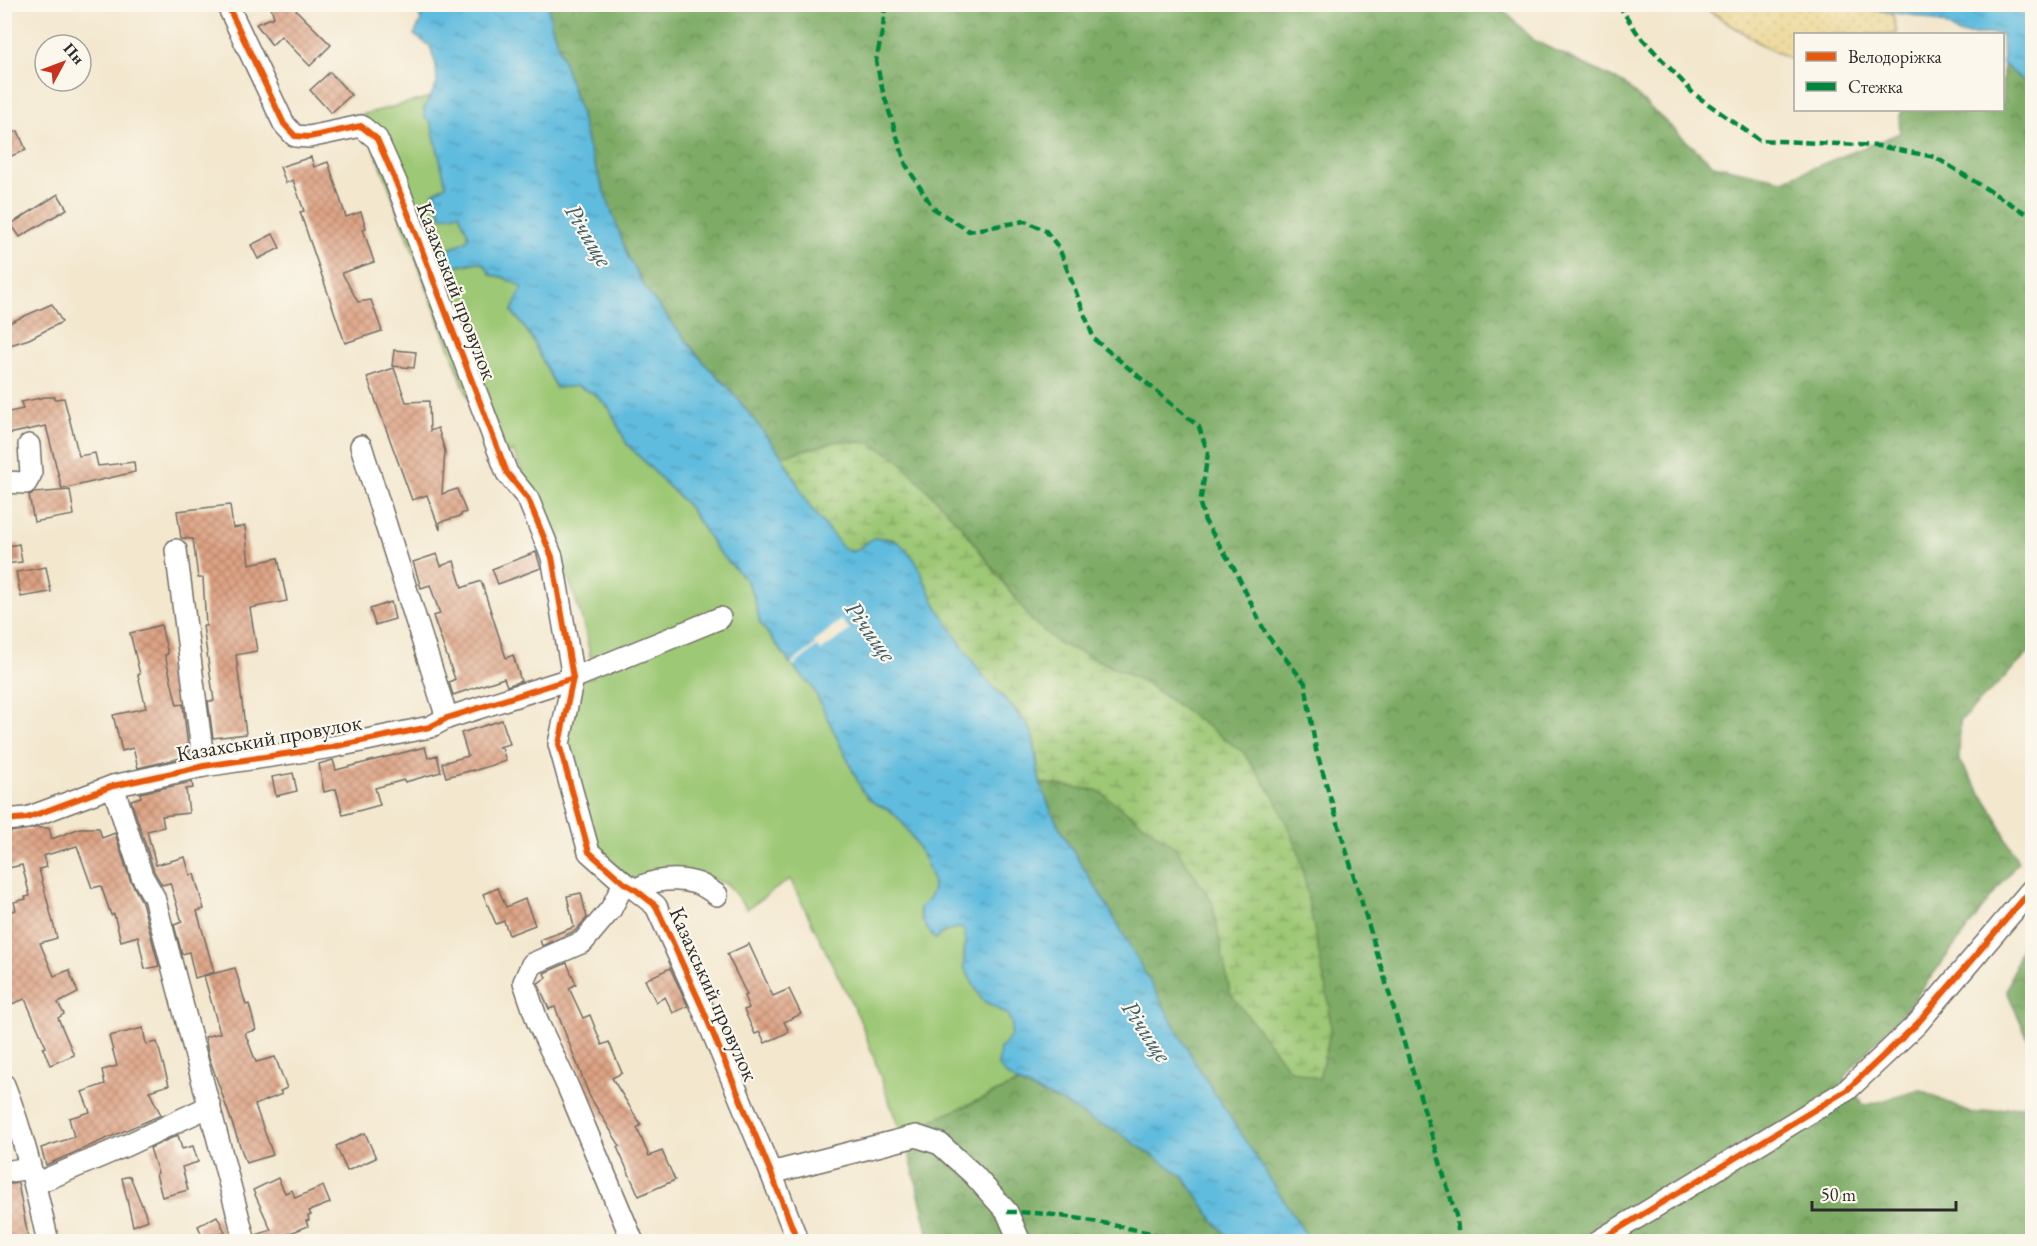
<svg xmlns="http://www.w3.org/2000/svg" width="2037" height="1246" font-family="'EB Garamond',serif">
	<defs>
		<pattern id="forest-crowns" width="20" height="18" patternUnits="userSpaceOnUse" patternTransform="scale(1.5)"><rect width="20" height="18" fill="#7eac66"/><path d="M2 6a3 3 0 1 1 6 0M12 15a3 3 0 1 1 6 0" fill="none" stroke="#678c54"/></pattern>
		<pattern id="wetland-marsh" width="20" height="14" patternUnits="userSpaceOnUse" patternTransform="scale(1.5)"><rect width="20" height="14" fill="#9dc875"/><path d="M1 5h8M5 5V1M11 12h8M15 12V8" fill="none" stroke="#80a360"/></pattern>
		<pattern id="sand-dots" width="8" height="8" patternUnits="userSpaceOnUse" patternTransform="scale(1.5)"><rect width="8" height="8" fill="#eeda9e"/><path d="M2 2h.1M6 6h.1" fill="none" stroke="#cb8" stroke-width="1.8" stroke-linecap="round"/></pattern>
		<pattern id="water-ripples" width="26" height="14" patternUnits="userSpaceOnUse" patternTransform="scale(1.5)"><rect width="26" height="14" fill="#60bcde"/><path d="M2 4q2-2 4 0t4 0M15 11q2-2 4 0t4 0" fill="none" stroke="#4f99b4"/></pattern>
		<pattern id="building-cross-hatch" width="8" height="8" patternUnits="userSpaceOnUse" patternTransform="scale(1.5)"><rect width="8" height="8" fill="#dea384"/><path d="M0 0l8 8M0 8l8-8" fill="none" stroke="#b4856c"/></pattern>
	</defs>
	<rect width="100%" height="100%" fill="#fbf7ec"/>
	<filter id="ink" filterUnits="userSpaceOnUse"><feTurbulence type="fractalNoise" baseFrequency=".0167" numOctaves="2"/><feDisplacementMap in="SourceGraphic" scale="12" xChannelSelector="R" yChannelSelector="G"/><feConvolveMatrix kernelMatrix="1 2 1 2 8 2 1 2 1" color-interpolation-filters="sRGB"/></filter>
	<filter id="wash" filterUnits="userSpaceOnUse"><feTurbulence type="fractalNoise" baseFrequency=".008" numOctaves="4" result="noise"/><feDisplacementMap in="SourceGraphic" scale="24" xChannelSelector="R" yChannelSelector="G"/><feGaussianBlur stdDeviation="1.35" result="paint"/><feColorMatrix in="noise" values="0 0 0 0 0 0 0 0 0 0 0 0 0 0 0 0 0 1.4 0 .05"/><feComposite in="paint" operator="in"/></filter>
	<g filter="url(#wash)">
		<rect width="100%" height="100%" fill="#f3e7ce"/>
		<path fill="#9dc875" stroke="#647a50" stroke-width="1.5" d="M431,97L424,109L431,122L446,185L433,193L459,213L470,236L466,241L440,254L457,267L477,262L485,264L491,275L503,277L523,287L512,312L530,335L556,388L577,386L595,394L609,408L627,444L689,507L717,550L746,580L754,597L760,623L791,664L813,688L863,792C866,795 869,800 873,802C880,807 887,807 893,813C907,825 934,870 933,888C932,897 924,905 919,912L927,929L946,930L956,927L962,928L965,933L964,967L982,1000L1007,1014L1012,1024L1011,1036L1000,1049L1006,1075L1018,1083L901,1134L861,1022L790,879L747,909L727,884L705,877L631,879L595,849L567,748L577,681L593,677C586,600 543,521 513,451L492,461L373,144L353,117Z"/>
		<g fill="url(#forest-crowns)" stroke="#546c48" stroke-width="1.5">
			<polygon points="548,5 1498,5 1535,41 1623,83 1713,165 1783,180 1900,133 1899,115 1904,110 2002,110 2003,67 2005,66 2032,88 2032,650 1960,721 1959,761 1991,808 2018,862 1915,998 1844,1077 1864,1106 1920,1090 1972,1114 2032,1104 2032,1241 1310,1241 1220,1104 1169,1020 1108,907 1068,843 1052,813 1040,783 1097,790 1176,848 1212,901 1231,993 1276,800 1243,752 1143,681 1057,642 1032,621 960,525 896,458 870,443 839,441 782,456 730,389 704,363 649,294 628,257 588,146 580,112 552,27"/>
			<polygon points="2032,912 2032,1064 2029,1041 2007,991"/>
			<polygon points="1018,1083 1064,1103 1091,1120 1115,1130 1183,1176 1217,1225 1233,1241 930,1241 907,1144 901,1134"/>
		</g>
		<path fill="url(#wetland-marsh)" stroke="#647a50" stroke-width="1.5" d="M839,441L870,443L897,458L960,525L1032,621L1057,642L1143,681L1243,752L1276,800L1299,852L1328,1000L1331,1029L1319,1079L1289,1069L1230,993L1212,901L1176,848L1097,790L1040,783C1038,770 1036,739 1030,729C1019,709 997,693 982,674C960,647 939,614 924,582C917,568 912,554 900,544C891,536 875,537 865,543C860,547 857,552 850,551C829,548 792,475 782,456Z"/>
		<polygon fill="url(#sand-dots)" stroke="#8c8264" stroke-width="1.5" points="1700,5 1856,5 1874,10 1892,12 1897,34 1796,34 1795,61 1764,46"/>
		<g fill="url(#water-ripples)" stroke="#467484" stroke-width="1.5">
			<path d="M416,5H548L552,27L580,112L588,146L628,257L649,294L704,363L730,389L782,456L810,507L843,548L851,552L857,550L873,538H883L898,542L904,547L915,560L936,605L964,649L982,674L1025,722L1032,732L1040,783L1052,813L1068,843L1108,907L1196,1064L1310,1241H1233L1217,1225L1183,1176L1115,1130L1091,1120L1064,1103L1018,1083L1006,1075L998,1066L1000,1049L1011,1036L1012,1024L1007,1014L982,1000L964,967L965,933L962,928C951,927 943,932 935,939C927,929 919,920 920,907C926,902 932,896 933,888C934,870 907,825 893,813C887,807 880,807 873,802C869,800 866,795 863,792L813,688L791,664L760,623L754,597L746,580L717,550L689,507L627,444L609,408L595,394L577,386L556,388L530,335L512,311L522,287L503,277L491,275L484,264L477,262L444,268L439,264L440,254L466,241L469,236L459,213L442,217L433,193L446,185L431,122L425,118L424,109L437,84L436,65L430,46L414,35L421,21Z"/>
			<polygon points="1856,5 2032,5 2032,88 2003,64 2002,34 1959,34 1944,24 1918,16 1874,10"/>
		</g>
		<polygon fill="#f3e7ce" points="841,620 850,630 821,651 817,647 793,666 791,664 815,645 814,642"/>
		<g id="blocks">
			<g fill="url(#building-cross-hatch)">
				<polygon points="270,4 290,4 331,45 310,66 281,36 272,45 256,24 274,17"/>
				<polygon points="330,72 351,95 331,113 310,90"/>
				<polygon points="18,131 26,150 4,159 4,136"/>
				<polygon points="311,157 314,167 328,162 346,217 361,212 366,228 363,229 374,262 342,273 358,302 371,300 382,331 345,343 300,212 304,211 293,180 286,183 280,167"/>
				<polygon points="58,194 67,209 20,237 11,224"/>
				<polygon points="273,234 280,248 258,259 251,245"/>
				<polygon points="52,304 62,322 29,339 4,347 4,325"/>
				<polygon points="394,350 416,352 414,368 392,366"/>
				<polygon points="394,368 406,402 429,401 430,431 438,428 445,451 442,494 457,489 466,512 461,514 461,516 440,522 440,530 427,495 412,500 367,377"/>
				<polygon points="45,397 55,397 55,399 64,398 79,456 95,453 98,466 134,462 135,472 62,489 46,426 4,435 4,413 23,409 21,402"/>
				<polygon points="70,490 74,515 34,522 29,495 34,493"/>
				<polygon points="230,505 233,528 245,526 249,564 278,558 287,601 250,608 257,651 236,655 246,734 213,738 208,701 214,701 203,626 206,626 203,578 198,578 193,539 181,538 177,511"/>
				<polygon points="19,544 22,562 4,564 4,547"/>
				<polygon points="536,552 541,568 498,584 492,569"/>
				<polygon points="437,554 441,566 454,561 462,588 481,581 506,658 513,655 521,681 507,686 504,678 453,695 449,682 455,679 433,616 440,614 430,585 421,588 413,562"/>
				<polygon points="46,567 51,592 21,597 16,572"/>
				<polygon points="391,602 395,619 375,625 370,609"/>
				<polygon points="161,625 168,654 165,655 177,705 183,704 189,756 138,768 133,748 122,751 113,715 146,708 138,675 140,674 130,633"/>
				<polygon points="502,720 510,744 498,747 502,748 506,761 473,771 473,770 446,777 442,763 468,756 461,733"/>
				<polygon points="425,747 428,758 437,755 441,772 405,782 404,780 375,788 380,805 343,815 336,789 324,792 319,764 333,760 336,770"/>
				<polygon points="293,773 297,791 276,796 272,777"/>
				<polygon points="192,782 193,788 186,789 189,813 162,816 164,827 147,831 156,865 185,857 190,875 194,874 204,909 197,911 214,972 195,978 189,952 182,954 174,925 182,922 170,883 162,885 154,871 131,800 141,797 140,793"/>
				<polygon points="35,828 49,828 52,839 80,828 99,828 102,838 115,833 130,880 142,902 159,966 145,969 138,936 121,941 114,914 111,915 101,886 92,888 77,846 43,856 47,867 39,869 57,938 40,943 54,976 69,970 78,993 58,1003 64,1014 58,1018 74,1055 50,1065 43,1048 46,1047 25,999 4,1007 4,913 16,910 14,902 26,899 25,897 30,896 22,865 4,869 4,833"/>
				<polygon points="498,888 506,907 525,899 535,925 509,935 504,921 496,924 483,894"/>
				<polygon points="581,893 587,918 575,931 542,946 540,940 574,927 567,896"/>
				<polygon points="749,944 773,996 789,989 801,1014 784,1022 789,1032 765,1043 760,1032 755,1034 744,1010 749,1008 744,996 747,995 727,954"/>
				<polygon points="567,963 576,984 569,988 583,1018 590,1015 602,1045 609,1042 622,1073 612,1078 641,1125 637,1128 649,1156 662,1151 675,1180 639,1196 617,1147 620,1146 590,1097 555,1007 549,1009 538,983 546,978 544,973"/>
				<polygon points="235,968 246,1005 249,1004 256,1030 245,1033 256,1062 275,1057 287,1088 280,1091 282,1094 255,1105 273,1155 246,1163 209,1057 205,1037 220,1033 204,976"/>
				<polygon points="670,968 688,1006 673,1013 665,997 656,1002 645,980"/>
				<polygon points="143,1028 146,1044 157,1042 169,1085 149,1091 161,1115 46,1165 41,1148 74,1137 69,1118 90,1112 82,1092 105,1084 102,1070 117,1066 109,1036"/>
				<polygon points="365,1133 376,1158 347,1171 336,1146"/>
				<polygon points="178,1135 182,1149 193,1146 198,1162 182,1167 188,1190 162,1197 156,1174 158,1173 150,1148"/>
				<polygon points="130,1176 148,1220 133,1226 122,1178"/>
				<polygon points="278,1178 285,1193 292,1190 295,1198 323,1186 330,1203 309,1211 311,1215 308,1216 309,1220 306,1221 308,1226 288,1234 290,1238 281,1242 257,1242 256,1235 271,1230 253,1190"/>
				<polygon points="18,1183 29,1242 4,1242 4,1185"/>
				<polygon points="217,1216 225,1232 205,1242 198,1226"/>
			</g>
		</g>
	</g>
	<g filter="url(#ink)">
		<use href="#blocks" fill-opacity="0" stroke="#716d64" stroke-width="1.5"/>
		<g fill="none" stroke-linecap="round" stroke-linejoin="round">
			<defs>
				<g id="minor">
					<polyline points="227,4 284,124 295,136 309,137 361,126 377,139 396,182 507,473 528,499 552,557 573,678 559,744 589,852 624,883 636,890 656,906 702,1007 771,1173 798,1242"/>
					<polyline points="361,446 447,718"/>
					<polyline points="4,482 26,483 31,474 29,445"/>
					<polyline points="176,550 204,766"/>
					<polyline points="113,786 142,876 154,897 245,1242"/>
					<polyline points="4,820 27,818 113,786 204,766 332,747 430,727 447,718 573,678 720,618"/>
					<polyline points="624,883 611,909 583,942 532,964 524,982 538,1023 568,1087 633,1242"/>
					<path d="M636,890C651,879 678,877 696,883C704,885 711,891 717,895"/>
					<path d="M4,1085C24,1135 36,1189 48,1242"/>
					<polyline points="4,1172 30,1168"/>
					<polyline points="771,1173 916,1136 940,1144 973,1174 1007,1212 1020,1242"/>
					<polyline points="35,1184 127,1145 210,1106"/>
					<polyline points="1597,1242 1847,1090 1917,1024 2032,889"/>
				</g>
			</defs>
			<use href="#minor" stroke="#716d64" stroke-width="24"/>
			<use href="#minor" stroke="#fff" stroke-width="21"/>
			<g stroke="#00873e" stroke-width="4.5" stroke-dasharray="9 4.5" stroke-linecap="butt">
				<polyline points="885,4 883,28 876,61 883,92 906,165 933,208 969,231 1025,221 1046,231 1059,248 1094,339 1199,427 1208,453 1200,504 1205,521 1236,572 1266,634 1305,683 1316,750 1457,1219 1459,1242"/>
				<polyline points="1618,4 1638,34 1694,94 1759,140 1878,146 1935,157 2032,217"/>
				<path d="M1007,1212C1069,1212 1132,1230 1193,1242"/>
			</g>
			<defs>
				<g id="cycleway">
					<polyline points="227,4 284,124 295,136 309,137 361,126 377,139 396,182 507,473 528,499 552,557 573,678 559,744 589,852 624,883 636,890 656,906 702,1007 771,1173 798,1242"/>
					<polyline points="4,820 27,818 113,786 204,766 332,747 430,727 447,718 573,678"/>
					<polyline points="1597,1242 1847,1090 1917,1024 2032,889"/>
				</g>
			</defs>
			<use href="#cycleway" stroke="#fbf7ec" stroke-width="10"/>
			<use href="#cycleway" stroke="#e8590c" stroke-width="6"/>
		</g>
	</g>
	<g text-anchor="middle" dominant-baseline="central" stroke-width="4.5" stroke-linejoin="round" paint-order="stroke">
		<g font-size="22" fill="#2b2b2b" stroke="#fbf7ec">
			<text transform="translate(457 291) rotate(69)">Казахський провулок</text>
			<text transform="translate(269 738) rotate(-10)">Казахський провулок</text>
			<text transform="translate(714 994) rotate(66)">Казахський провулок</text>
		</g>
		<g font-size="24" font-style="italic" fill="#3e5e6a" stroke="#fbf7ec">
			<text transform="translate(589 235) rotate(59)">Річище</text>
			<text transform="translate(871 631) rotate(54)">Річище</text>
			<text transform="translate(1147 1031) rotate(56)">Річище</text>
		</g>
	</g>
	<rect width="2037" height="1246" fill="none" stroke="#fbf7ec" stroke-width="24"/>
	<rect x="1794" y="33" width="210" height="78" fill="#fbf7ec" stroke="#a8a59f" stroke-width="1.5"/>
	<rect x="1806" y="52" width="30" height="9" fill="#e8590c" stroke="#a8a59f" stroke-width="1.5"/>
	<text x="1848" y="63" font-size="18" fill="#2b2b2b">Велодоріжка</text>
	<rect x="1806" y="82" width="30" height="9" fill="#00873e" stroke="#a8a59f" stroke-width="1.5"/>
	<text x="1848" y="93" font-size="18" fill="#2b2b2b">Стежка</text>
	<g transform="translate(63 63) rotate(49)"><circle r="28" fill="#fbf7ec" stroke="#a8a59f" stroke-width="1.5"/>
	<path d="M0-4.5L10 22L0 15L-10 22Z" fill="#c8321e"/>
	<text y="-9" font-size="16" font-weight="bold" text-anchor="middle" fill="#2b2b2b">Пн</text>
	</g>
	<path d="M1812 1201v9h144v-9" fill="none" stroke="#2b2b2b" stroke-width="3"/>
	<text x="1821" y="1201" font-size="18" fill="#2b2b2b" stroke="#fbf7ec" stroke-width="4.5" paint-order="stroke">50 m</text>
</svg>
